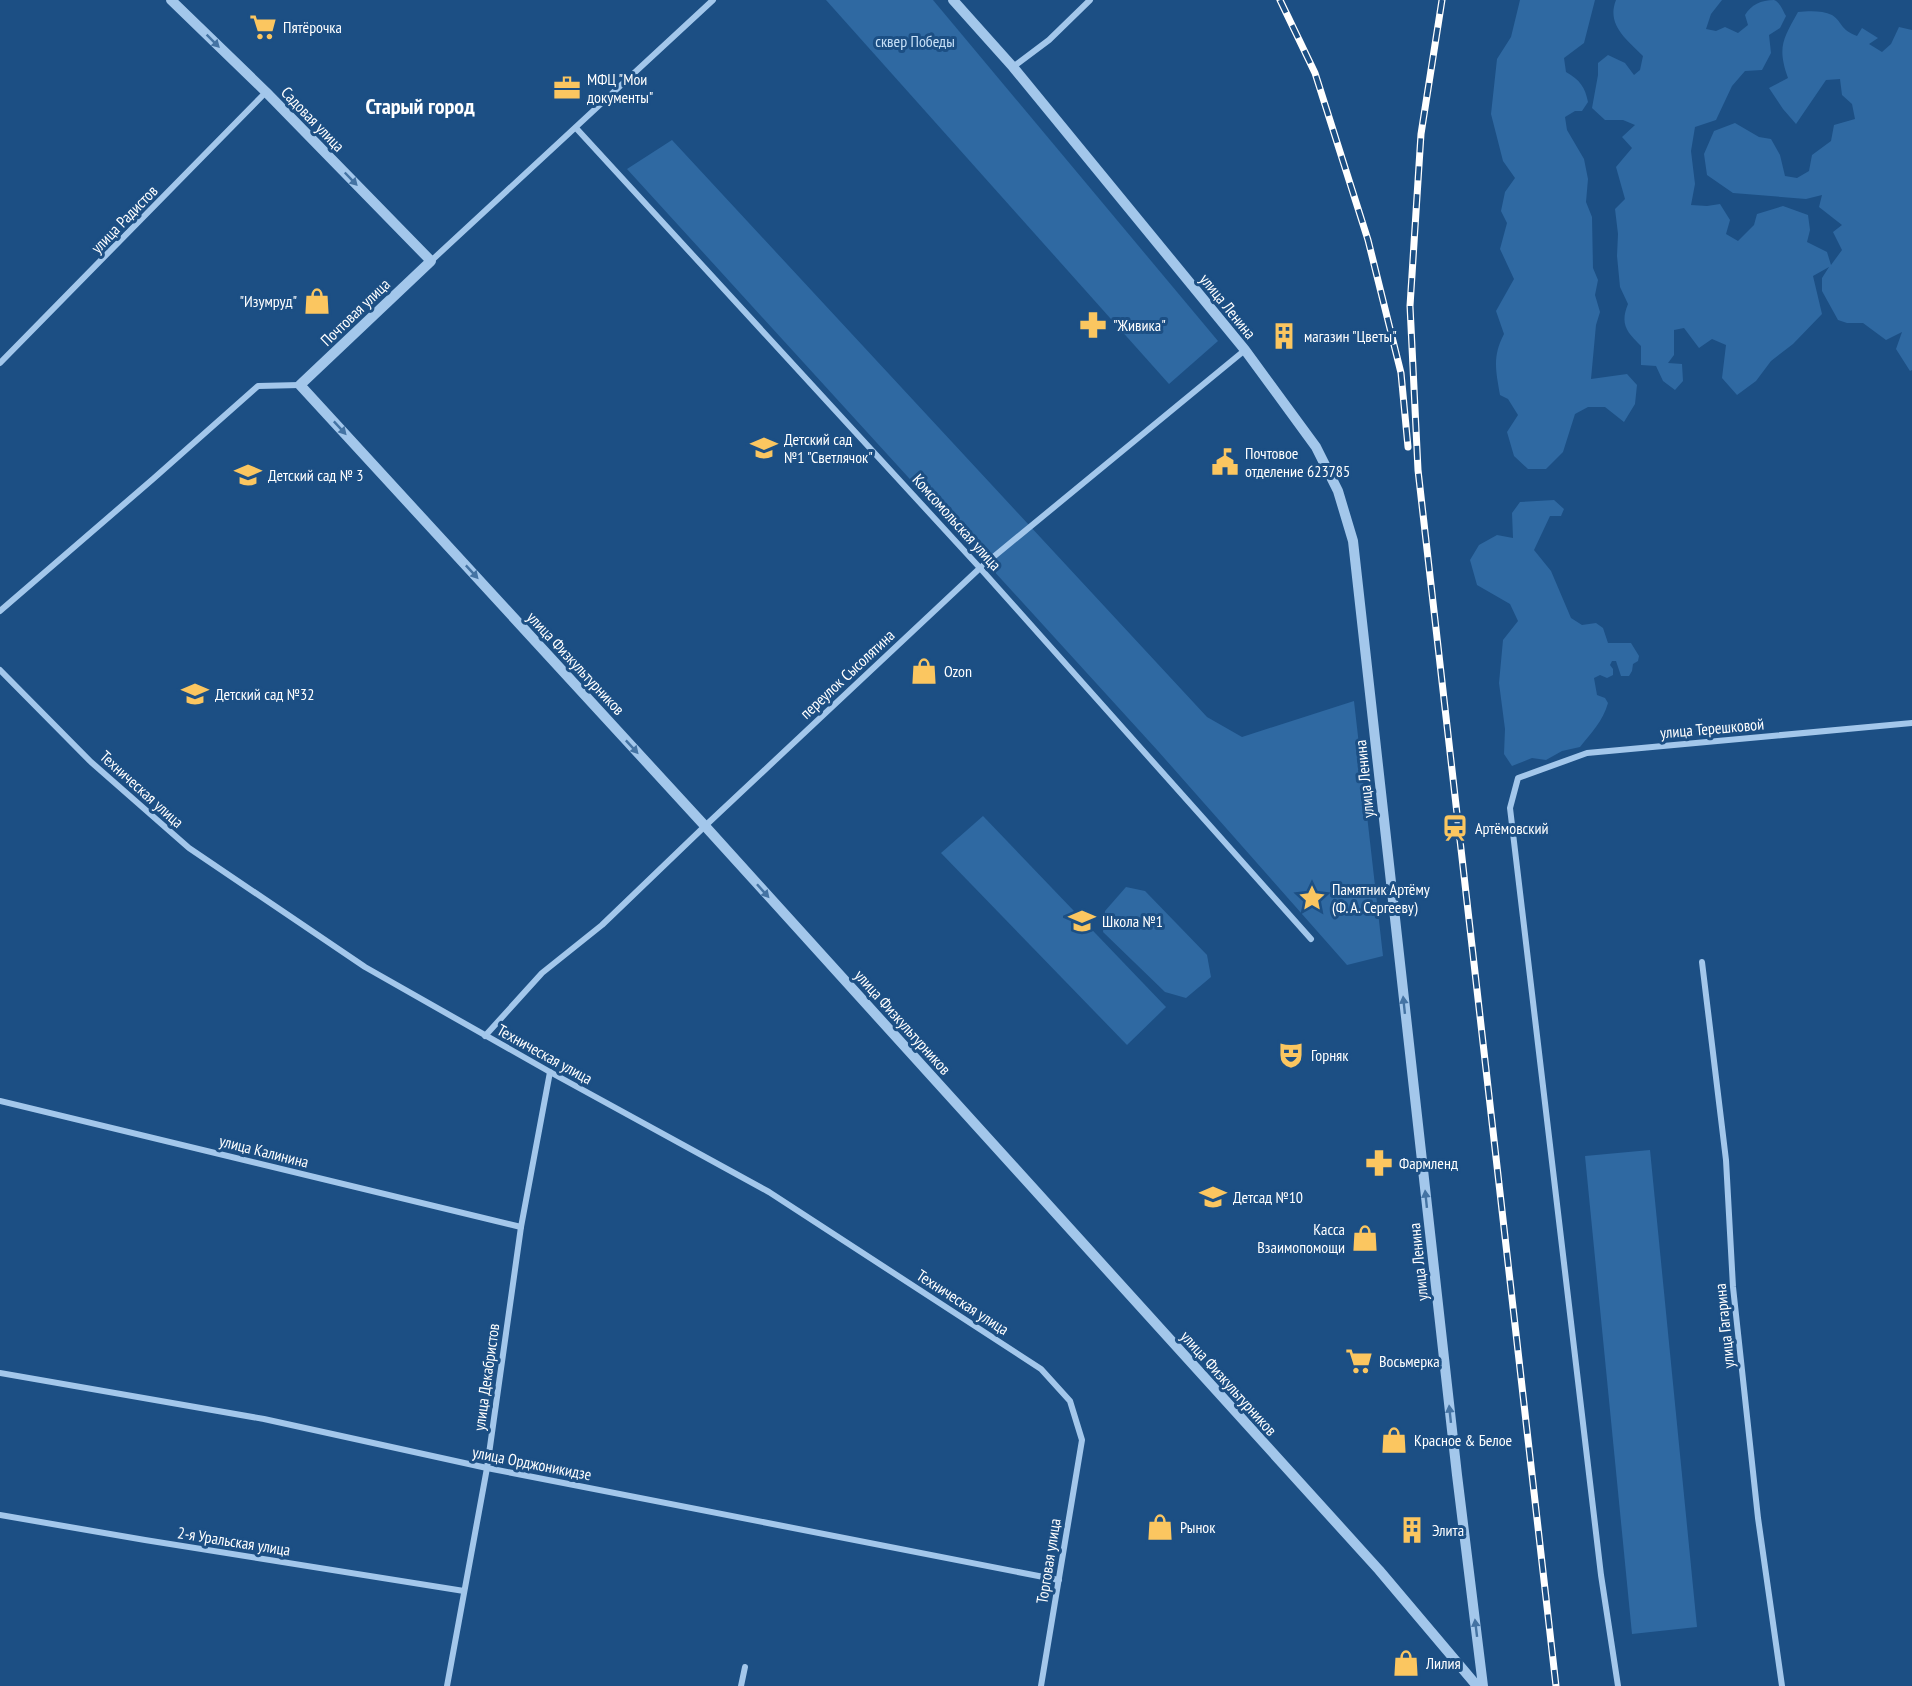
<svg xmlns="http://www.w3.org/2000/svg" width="1912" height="1686" font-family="'PT Sans Narrow',sans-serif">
	<rect width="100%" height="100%" fill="#1c4f84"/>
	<g fill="#2f69a2">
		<polygon points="826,0 933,0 1218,341 1169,384"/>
		<path d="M1520,0H1595L1584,43L1564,58L1566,72C1580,80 1585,87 1588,102L1582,111H1575L1565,117L1567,130L1584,159L1588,179L1586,202L1592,217L1593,268L1598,280L1595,295L1600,312L1596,325L1591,379L1627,374L1637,385L1635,404L1624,422L1605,407H1588L1575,414L1563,452L1546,469H1528L1514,456L1507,432L1518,415L1508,399L1500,395C1496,371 1492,357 1504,334L1496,311L1514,279L1500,249L1507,223L1501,211L1505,192L1515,178L1503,161L1491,114L1497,59L1511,37Z"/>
		<path d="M1616,0H1722L1711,14L1706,29L1716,31L1725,27L1738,33L1748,25L1745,15C1751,5 1761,0 1774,0C1780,2 1783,11 1786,16L1780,28L1769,35L1771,53L1762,70L1745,71L1732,86L1716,120L1695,127L1691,151L1695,184L1691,205L1707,206L1720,204L1730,220L1726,234L1738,241L1754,225L1757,214L1783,206L1808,215L1810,230L1807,242L1827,252L1831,265L1842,250L1833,232L1842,225L1819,207L1822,195L1806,199L1733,193L1707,175L1704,154L1714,131L1735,123L1759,137L1771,139L1780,155L1785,176L1797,178L1809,171L1812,155L1831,141L1834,125L1855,119L1852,104L1842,95L1840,79L1826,80L1796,124L1783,109L1769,88L1788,78C1777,47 1783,39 1798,12C1808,11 1822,10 1832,15C1842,21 1840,30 1857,36L1862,28L1878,38L1869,44L1882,52L1891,44L1899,27L1912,30V370L1910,371L1896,349L1902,332L1886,340L1863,323H1847L1838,320L1822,291V278L1829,267L1813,276L1822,314L1793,344L1771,361L1756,381L1737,395L1722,378L1726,345L1712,339L1699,348L1684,328L1674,330V355L1668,363L1682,364L1683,381L1675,390L1663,381L1656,366L1641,365V346C1626,331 1620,324 1628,304L1620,287L1617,256L1618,234L1615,209L1625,199L1616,167L1632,148L1622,137L1635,125L1623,120H1605L1592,108L1598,75V63L1608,55L1625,63L1634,75L1640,70L1643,56C1627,40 1606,25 1616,0Z"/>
		<polygon points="672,140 1207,717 1242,737 1354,701 1383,956 1347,965 1158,751 627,169"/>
		<path d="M1554,500L1564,509L1561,516H1550L1534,550L1551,571L1571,618L1582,625L1596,623L1603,628L1608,643H1631L1639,656L1638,661L1633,664L1632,671L1629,676H1621L1616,661H1612L1610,665L1613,669V675L1607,678L1600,675L1594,678L1597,695L1605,698L1608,703C1603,721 1591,733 1580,747L1562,751L1546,760L1532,758L1512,766L1504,754L1505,729L1499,683L1503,640L1518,621L1510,604L1477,585L1470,560L1479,545L1497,535L1513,538L1512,513L1520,502Z"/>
		<polygon points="983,816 1166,1007 1127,1045 941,853"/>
		<polygon points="1126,887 1145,891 1207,955 1211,977 1186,998 1165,992 1103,932 1105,911"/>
		<polygon points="1650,1150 1697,1627 1632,1634 1585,1156"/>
	</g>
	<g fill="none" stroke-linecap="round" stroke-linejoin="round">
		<g stroke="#a3c7eb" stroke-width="6">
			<polyline points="1013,67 1049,40 1090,0"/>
			<polyline points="576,128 980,568 1311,939"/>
			<polyline points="431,261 713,0"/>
			<polyline points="0,363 266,92"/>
			<polyline points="0,611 153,479 258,386 300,385"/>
			<polyline points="0,670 91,762 189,848 365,967 550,1072 769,1192 1041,1369 1070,1401 1082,1440 1041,1686"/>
			<polyline points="1702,962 1726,1160 1733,1287 1758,1518 1782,1686"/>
			<polyline points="485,1036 542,973 602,925 705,826 980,568 1245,350"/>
			<polyline points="0,1101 521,1227"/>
			<polyline points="0,1373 264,1419 487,1468 1059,1580"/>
			<polyline points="0,1515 145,1540 464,1591"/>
			<polyline points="447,1686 487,1468 521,1227 550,1072"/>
			<polyline points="741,1686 745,1667"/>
			<polyline points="1618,1686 1601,1575 1510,808 1518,778 1587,753 1912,723"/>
		</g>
		<g stroke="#a3c7eb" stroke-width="10">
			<polyline points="171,0 266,92 431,261 300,385 705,826 1379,1570 1477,1686"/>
			<polyline points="953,0 1013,67 1245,350 1316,447 1338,491 1353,541 1457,1475 1483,1686"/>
		</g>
		<defs>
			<g id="rail">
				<polyline points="1280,0 1315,73 1368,240 1401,373 1408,447"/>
				<polyline points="1442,0 1421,134 1410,306 1418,470 1556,1686"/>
			</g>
		</defs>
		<use href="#rail" stroke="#fff" stroke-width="7"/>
		<use href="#rail" stroke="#1c4f84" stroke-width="4.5" stroke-dasharray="14" stroke-linecap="butt"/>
	</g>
	<defs><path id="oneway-solid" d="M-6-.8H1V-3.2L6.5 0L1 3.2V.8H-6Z" transform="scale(1.5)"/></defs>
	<g fill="#4473a3">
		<use href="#oneway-solid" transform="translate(213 41) rotate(45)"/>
		<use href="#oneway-solid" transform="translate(351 179) rotate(46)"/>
		<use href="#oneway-solid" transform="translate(340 428) rotate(47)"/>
		<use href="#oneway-solid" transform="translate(472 572) rotate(47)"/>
		<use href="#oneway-solid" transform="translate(632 747) rotate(47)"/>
		<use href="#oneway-solid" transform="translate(763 891) rotate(48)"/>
		<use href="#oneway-solid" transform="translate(1404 1005) rotate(-96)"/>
		<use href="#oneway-solid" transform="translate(1426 1199) rotate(-96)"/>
		<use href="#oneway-solid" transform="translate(1450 1414) rotate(-96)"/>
		<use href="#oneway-solid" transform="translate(1476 1628) rotate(-97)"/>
	</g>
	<defs>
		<symbol id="supermarket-bare" viewBox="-9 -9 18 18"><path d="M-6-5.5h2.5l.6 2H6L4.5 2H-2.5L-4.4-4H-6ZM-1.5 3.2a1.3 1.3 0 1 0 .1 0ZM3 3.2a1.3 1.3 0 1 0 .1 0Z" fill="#fbc660" stroke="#1c4f84" stroke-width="2.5" paint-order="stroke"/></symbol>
		<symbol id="office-bare" viewBox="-9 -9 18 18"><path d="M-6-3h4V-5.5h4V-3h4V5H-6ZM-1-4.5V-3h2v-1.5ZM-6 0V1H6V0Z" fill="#fbc660" stroke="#1c4f84" stroke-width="2.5" paint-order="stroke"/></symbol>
		<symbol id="shop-bare" viewBox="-9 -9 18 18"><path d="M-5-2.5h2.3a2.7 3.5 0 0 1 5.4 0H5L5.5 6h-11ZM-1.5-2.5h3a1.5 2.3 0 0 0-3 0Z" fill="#fbc660" stroke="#1c4f84" stroke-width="2.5" paint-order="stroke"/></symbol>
		<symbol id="pharmacy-bare" viewBox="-9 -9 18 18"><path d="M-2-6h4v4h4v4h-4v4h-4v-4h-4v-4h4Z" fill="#fbc660" stroke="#1c4f84" stroke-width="2.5" paint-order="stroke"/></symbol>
		<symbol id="building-bare" viewBox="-9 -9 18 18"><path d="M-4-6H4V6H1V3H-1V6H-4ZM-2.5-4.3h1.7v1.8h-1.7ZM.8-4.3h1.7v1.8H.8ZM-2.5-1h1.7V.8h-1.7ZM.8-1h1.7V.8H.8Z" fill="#fbc660" stroke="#1c4f84" stroke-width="2.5" paint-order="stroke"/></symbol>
		<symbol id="school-bare" viewBox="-9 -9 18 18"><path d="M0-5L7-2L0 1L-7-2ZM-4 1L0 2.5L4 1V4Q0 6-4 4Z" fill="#fbc660" stroke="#1c4f84" stroke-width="2.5" paint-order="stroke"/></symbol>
		<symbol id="civic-bare" viewBox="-9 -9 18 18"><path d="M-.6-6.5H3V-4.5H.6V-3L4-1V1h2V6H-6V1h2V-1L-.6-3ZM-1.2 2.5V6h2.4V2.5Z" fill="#fbc660" stroke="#1c4f84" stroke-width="2.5" paint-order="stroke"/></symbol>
		<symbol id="station-bare" viewBox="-9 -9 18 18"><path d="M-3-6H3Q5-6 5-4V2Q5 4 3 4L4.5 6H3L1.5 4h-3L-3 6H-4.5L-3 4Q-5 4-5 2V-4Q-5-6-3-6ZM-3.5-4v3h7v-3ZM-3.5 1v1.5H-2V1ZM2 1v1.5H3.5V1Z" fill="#fbc660" stroke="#1c4f84" stroke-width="2.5" paint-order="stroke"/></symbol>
		<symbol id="sight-bare" viewBox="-9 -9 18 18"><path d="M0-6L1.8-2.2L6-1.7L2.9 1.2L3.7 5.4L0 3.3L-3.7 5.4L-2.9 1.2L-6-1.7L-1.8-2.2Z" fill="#fbc660" stroke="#1c4f84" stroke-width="2.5" paint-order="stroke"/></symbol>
		<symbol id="theatre-bare" viewBox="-9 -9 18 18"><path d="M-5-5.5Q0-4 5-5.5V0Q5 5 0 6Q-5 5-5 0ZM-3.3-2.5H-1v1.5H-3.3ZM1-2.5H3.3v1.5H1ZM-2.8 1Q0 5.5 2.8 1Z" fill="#fbc660" stroke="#1c4f84" stroke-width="2.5" paint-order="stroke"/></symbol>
	</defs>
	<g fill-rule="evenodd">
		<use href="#supermarket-bare" x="244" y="8" width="38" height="38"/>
		<use href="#office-bare" x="548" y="69" width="38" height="38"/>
		<use href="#shop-bare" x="298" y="282" width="38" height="38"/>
		<use href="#pharmacy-bare" x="1074" y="306" width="38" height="38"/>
		<use href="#building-bare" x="1265" y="317" width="38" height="38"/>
		<use href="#school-bare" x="745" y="429" width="38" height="38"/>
		<use href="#civic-bare" x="1206" y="443" width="38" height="38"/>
		<use href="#school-bare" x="229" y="456" width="38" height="38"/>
		<use href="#shop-bare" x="905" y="652" width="38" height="38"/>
		<use href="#school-bare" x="176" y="675" width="38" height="38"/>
		<use href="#station-bare" x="1436" y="809" width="38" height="38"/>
		<use href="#sight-bare" x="1293" y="879" width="38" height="38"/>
		<use href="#school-bare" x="1063" y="902" width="38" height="38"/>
		<use href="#theatre-bare" x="1272" y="1036" width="38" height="38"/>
		<use href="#pharmacy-bare" x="1360" y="1144" width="38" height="38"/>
		<use href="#school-bare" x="1194" y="1178" width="38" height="38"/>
		<use href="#shop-bare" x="1346" y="1219" width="38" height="38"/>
		<use href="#supermarket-bare" x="1340" y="1342" width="38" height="38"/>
		<use href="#shop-bare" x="1375" y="1421" width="38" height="38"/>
		<use href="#shop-bare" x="1141" y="1508" width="38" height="38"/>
		<use href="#building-bare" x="1393" y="1511" width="38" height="38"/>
		<use href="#shop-bare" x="1387" y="1644" width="38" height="38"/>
	</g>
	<g text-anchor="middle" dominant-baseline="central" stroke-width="6" stroke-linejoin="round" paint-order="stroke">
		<g font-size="16" fill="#fff" stroke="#1c4f84" text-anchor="start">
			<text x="283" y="27">Пятёрочка</text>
			<text x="587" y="79">МФЦ "Мои<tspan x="587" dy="18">документы"</tspan></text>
			<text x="297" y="301" text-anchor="end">"Изумруд"</text>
			<text x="1113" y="325">"Живика"</text>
			<text x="1304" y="336">магазин "Цветы"</text>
			<text x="784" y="439">Детский сад<tspan x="784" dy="18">№1 "Светлячок"</tspan></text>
			<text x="1245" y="453">Почтовое<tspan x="1245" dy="18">отделение 623785</tspan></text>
			<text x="268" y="475">Детский сад № 3</text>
			<text x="944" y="671">Ozon</text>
			<text x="215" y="694">Детский сад №32</text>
			<text x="1475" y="828">Артёмовский</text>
			<text x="1332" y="889">Памятник Артёму<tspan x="1332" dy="18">(Ф. А. Сергееву)</tspan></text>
			<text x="1102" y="921">Школа №1</text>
			<text x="1311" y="1055">Горняк</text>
			<text x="1399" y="1163">Фармленд</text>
			<text x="1233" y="1197">Детсад №10</text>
			<text x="1345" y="1229" text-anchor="end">Касса<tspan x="1345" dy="18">Взаимопомощи</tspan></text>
			<text x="1379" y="1361">Восьмерка</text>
			<text x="1414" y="1440">Красное &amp; Белое</text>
			<text x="1180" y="1527">Рынок</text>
			<text x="1432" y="1530">Элита</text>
			<text x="1426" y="1663">Лилия</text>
		</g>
		<g font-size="16" fill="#c7e0f8" stroke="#1c4f84">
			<text x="915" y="41">сквер Победы</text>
		</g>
		<g font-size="16" fill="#fff" stroke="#1c4f84">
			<text transform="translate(313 119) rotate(46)">Садовая улица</text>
			<text transform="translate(124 219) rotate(-46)">улица Радистов</text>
			<text transform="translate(1228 306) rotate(51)">улица Ленина</text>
			<text transform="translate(355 312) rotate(-44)">Почтовая улица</text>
			<text transform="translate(957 522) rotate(48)">Комсомольская улица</text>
			<text transform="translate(576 663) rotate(47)">улица Физкультурников</text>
			<text transform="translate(847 674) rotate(-43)">переулок Сысолятина</text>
			<text transform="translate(1712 728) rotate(-5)">улица Терешковой</text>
			<text transform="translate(1364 779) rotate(-96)">улица Ленина</text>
			<text transform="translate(142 789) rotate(42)">Техническая улица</text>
			<text transform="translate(903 1022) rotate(48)">улица Физкультурников</text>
			<text transform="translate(545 1054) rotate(29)">Техническая улица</text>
			<text transform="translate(264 1151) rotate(14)">улица Калинина</text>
			<text transform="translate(1418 1262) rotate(-96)">улица Ленина</text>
			<text transform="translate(963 1302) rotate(33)">Техническая улица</text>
			<text transform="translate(1724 1326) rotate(-96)">улица Гагарина</text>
			<text transform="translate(486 1377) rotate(-82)">улица Декабристов</text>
			<text transform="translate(1229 1383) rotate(48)">улица Физкультурников</text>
			<text transform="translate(532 1463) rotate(11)">улица Орджоникидзе</text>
			<text transform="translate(234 1541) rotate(9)">2-я Уральская улица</text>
			<text transform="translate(1048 1561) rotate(-81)">Торговая улица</text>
		</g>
		<g font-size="22" font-weight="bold" fill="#fff" stroke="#1c4f84">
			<text x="420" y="106">Старый город</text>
		</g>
	</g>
</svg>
